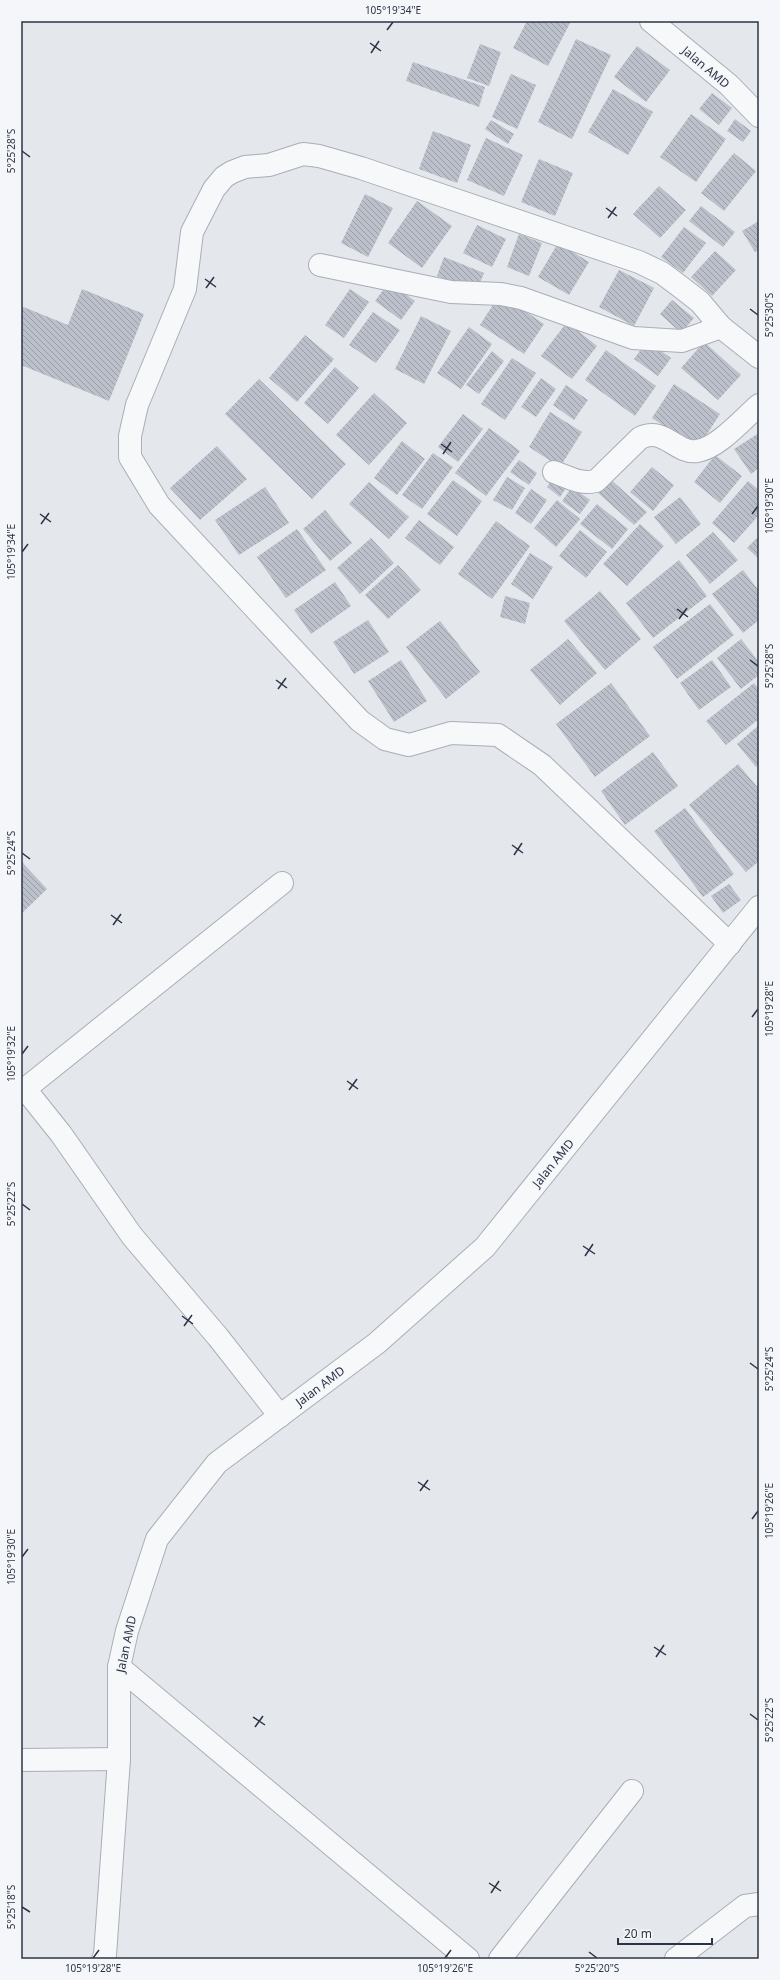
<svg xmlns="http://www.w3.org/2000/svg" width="780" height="1980" font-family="'Noto Sans',sans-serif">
	<defs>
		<pattern id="building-back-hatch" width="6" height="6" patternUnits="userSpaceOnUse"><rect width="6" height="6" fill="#bbc0ca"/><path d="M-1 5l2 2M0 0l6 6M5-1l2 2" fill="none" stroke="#989da6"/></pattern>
	</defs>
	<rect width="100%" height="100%" fill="#e4e7ec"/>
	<g fill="url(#building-back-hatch)">
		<polygon points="527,21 571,21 548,66 513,48"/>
		<polygon points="576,39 611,55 572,139 538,122"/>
		<polygon points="480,44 501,52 489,86 467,78"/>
		<polygon points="637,46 670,70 646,102 614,77"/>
		<polygon points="413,62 485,87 479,107 406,81"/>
		<polygon points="511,74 536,85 517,129 492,117"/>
		<polygon points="613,89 653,112 628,155 588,132"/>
		<polygon points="712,93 732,108 719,125 699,109"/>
		<polygon points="691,114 726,139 696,182 660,157"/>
		<polygon points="735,119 751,131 743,142 727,131"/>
		<polygon points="491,120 514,134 508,144 485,129"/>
		<polygon points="433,131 471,145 457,183 419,169"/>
		<polygon points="486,138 523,155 504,196 467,180"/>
		<polygon points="734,153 756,171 724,211 701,193"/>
		<polygon points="539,159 573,173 555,216 521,202"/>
		<polygon points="659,186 686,210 660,238 633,214"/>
		<polygon points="365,194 393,208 368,257 341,243"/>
		<polygon points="417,201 452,226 422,268 388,243"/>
		<polygon points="701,206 735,232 723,247 689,221"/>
		<polygon points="759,221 759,250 755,252 742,231"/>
		<polygon points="477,225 506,239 492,267 463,253"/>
		<polygon points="684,227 706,243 683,273 661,257"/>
		<polygon points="519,234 542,243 529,276 507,267"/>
		<polygon points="558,243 589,262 569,295 538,277"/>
		<polygon points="715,251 736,270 712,296 691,277"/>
		<polygon points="444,257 484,273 476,292 437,276"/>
		<polygon points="619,270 654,288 634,326 599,307"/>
		<polygon points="389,282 415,301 401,320 375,301"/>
		<polygon points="82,289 144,314 109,401 21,365 21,306 68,325"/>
		<polygon points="350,289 369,302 344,338 325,325"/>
		<polygon points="500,294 544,324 524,354 480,325"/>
		<polygon points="672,300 694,318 681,333 660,314"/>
		<polygon points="373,312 400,330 376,363 349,345"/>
		<polygon points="421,316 451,331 424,384 395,369"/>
		<polygon points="567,322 597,346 572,379 541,356"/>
		<polygon points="469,327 492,344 461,389 437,373"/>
		<polygon points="305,335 334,359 297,402 269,378"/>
		<polygon points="647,341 671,358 658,376 634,359"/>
		<polygon points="704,342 741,375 718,400 681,368"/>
		<polygon points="606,350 656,386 635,416 585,380"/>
		<polygon points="492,351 504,361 479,394 466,385"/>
		<polygon points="512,358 536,373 505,420 481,404"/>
		<polygon points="335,367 359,388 328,424 304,403"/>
		<polygon points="541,378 556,389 536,417 521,407"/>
		<polygon points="259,379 346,464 312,499 225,414"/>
		<polygon points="674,384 720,414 698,448 652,418"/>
		<polygon points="566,385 588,400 574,420 553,405"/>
		<polygon points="374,393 407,423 369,465 336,435"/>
		<polygon points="550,412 582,432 560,467 529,447"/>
		<polygon points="463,414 483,429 458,462 438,447"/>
		<polygon points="489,428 520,451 486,496 455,473"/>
		<polygon points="759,433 759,468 751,474 734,449"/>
		<polygon points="402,441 425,459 397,495 374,478"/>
		<polygon points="217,446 247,479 200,520 170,488"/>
		<polygon points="433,453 453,467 422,509 402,495"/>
		<polygon points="715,455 742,476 720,503 694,482"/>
		<polygon points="519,460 537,473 529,485 510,472"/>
		<polygon points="652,467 674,485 653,511 630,492"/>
		<polygon points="555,475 568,485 560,497 547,487"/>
		<polygon points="507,477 525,488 512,510 493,500"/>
		<polygon points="609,478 647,512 634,525 597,492"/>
		<polygon points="453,480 482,501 457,536 427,514"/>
		<polygon points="748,481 759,490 759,515 734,543 712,523"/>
		<polygon points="369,482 409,517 389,539 349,504"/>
		<polygon points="265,487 289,523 239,555 215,520"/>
		<polygon points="572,487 590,500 580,514 562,501"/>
		<polygon points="531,489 547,500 531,524 515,513"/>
		<polygon points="680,497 701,524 676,544 654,517"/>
		<polygon points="557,500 580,519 556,547 534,528"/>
		<polygon points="597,504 628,529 612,549 580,524"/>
		<polygon points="325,510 352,543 330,561 303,529"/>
		<polygon points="419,520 454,547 440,565 405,538"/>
		<polygon points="496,521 530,546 492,599 458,574"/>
		<polygon points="640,524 664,546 627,586 603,564"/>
		<polygon points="297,529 326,570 286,598 257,557"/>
		<polygon points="580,530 607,552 586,578 559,556"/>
		<polygon points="713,532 738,560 710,584 686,555"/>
		<polygon points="759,536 759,559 747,548"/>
		<polygon points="371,538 394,563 360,594 337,568"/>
		<polygon points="530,553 553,567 533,599 511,584"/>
		<polygon points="679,560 707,596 653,638 626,603"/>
		<polygon points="398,565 421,590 388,619 365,595"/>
		<polygon points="743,570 759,591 759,620 743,633 712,594"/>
		<polygon points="335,582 351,606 311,634 294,610"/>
		<polygon points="600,591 641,639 605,670 564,621"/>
		<polygon points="505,596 530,603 525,624 500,617"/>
		<polygon points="710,604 734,635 677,679 653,647"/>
		<polygon points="368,620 389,652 354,674 333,642"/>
		<polygon points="440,621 480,672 446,699 406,647"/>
		<polygon points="568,639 597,673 560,705 530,670"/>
		<polygon points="741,639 759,662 759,675 741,689 717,658"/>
		<polygon points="401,660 427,701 394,722 368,681"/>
		<polygon points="712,660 731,687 699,710 680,683"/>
		<polygon points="611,683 650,736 595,777 556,724"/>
		<polygon points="754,683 759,689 759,719 726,745 706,721"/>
		<polygon points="759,725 759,764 756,767 737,744"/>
		<polygon points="653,752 678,786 625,825 601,791"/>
		<polygon points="738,764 759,789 759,861 746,872 689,805"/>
		<polygon points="685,808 734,874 703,897 654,831"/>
		<polygon points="21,861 47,889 21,914"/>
		<polygon points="729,884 741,900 723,913 711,896"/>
	</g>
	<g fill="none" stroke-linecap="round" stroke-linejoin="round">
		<defs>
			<g id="street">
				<polyline points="651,21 729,85 759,116"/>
				<polyline points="320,265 451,292 501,294 521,298 633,338 682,341 721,327"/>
				<path d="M554,472C568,477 581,485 596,481L640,438C665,426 675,454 697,451C718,448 743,419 759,405"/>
				<polyline points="730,944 542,765 498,735 451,733 409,745 385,739 360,721 159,505 130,457 130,436 137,405 185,289 192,232 214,189 224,177 232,172 245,167 269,165 303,154 319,156 361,168 639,262 662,273 682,288 700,302 721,327 759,357"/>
				<polyline points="25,1089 282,883"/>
				<polyline points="21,1093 25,1089 61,1134 132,1236 218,1337 280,1416"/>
				<polyline points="119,1667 468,1959"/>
				<polyline points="21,1760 119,1759"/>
				<polyline points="103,1959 105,1955 119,1759 119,1667 127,1631 157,1539 217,1463 377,1343 485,1247 759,907"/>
				<polyline points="500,1959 632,1791"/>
				<polyline points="676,1959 745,1906 759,1904"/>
			</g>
		</defs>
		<use href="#street" stroke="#a9aeb7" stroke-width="24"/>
		<use href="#street" stroke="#f7f8fa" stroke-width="22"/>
	</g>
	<path fill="none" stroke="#2b3445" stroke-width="1.5" d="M387,30L393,22M370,43L381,51M371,53L379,41M22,151L30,157M606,208L617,216M608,218L616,207M205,279L216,287M206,288L214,277M750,309L758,315M441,444L452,452M443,454L451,442M40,514L51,522M752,514L758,506M41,524L49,513M22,552L28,544M677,609L688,617M679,619L687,608M750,660L758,666M276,680L287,688M278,689L286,678M512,845L523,853M22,853L30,859M514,855L522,843M111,915L122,923M113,925L121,914M752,1017L758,1009M22,1054L28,1046M347,1081L358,1089M349,1090L357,1079M22,1204L30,1210M583,1246L595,1254M585,1256L593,1244M182,1316L193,1324M184,1326L192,1315M750,1363L758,1369M418,1482L430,1490M420,1491L428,1480M752,1519L758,1511M22,1557L28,1549M654,1647L666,1655M656,1657L664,1645M750,1714L758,1720M253,1717L265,1725M255,1727L263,1716M489,1883L501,1891M491,1893L499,1881M22,1907L30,1912M589,1952L597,1958M93,1958L99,1950M445,1958L451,1950"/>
	<g text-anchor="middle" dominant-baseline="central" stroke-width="3" stroke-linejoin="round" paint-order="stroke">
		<g font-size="12" fill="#2b3445" stroke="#f4f6f9">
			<text transform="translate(706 67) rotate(40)">Jalan AMD</text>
			<text transform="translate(553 1163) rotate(-51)">Jalan AMD</text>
			<text transform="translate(320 1386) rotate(-37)">Jalan AMD</text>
			<text transform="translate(126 1644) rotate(-78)">Jalan AMD</text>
		</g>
	</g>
	<rect width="780" height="1980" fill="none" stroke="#f4f6f9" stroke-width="44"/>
	<path d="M618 1938v6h94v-6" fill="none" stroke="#2b3445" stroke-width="2"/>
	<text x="624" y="1938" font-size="12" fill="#2b3445" stroke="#f4f6f9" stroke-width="3" paint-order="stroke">20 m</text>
	<rect x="22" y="22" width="736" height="1936" fill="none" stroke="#2b3445" stroke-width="1.5"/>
	<g font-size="10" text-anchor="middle" fill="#2b3445">
		<text x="393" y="14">105°19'34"E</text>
		<text transform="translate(11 151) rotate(-90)" y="4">5°25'28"S</text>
		<text transform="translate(769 315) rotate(-90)" y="4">5°25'30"S</text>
		<text transform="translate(769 506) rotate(-90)" y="4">105°19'30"E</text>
		<text transform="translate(11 552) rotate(-90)" y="4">105°19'34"E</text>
		<text transform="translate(769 666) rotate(-90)" y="4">5°25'28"S</text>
		<text transform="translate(11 853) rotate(-90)" y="4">5°25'24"S</text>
		<text transform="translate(769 1009) rotate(-90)" y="4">105°19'28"E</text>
		<text transform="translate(11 1054) rotate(-90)" y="4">105°19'32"E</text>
		<text transform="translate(11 1204) rotate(-90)" y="4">5°25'22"S</text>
		<text transform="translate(769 1369) rotate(-90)" y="4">5°25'24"S</text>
		<text transform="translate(769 1511) rotate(-90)" y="4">105°19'26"E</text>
		<text transform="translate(11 1557) rotate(-90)" y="4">105°19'30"E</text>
		<text transform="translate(769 1720) rotate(-90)" y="4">5°25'22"S</text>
		<text transform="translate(11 1907) rotate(-90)" y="4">5°25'18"S</text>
		<text x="93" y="1972">105°19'28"E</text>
		<text x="445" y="1972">105°19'26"E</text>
		<text x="597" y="1972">5°25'20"S</text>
	</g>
</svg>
